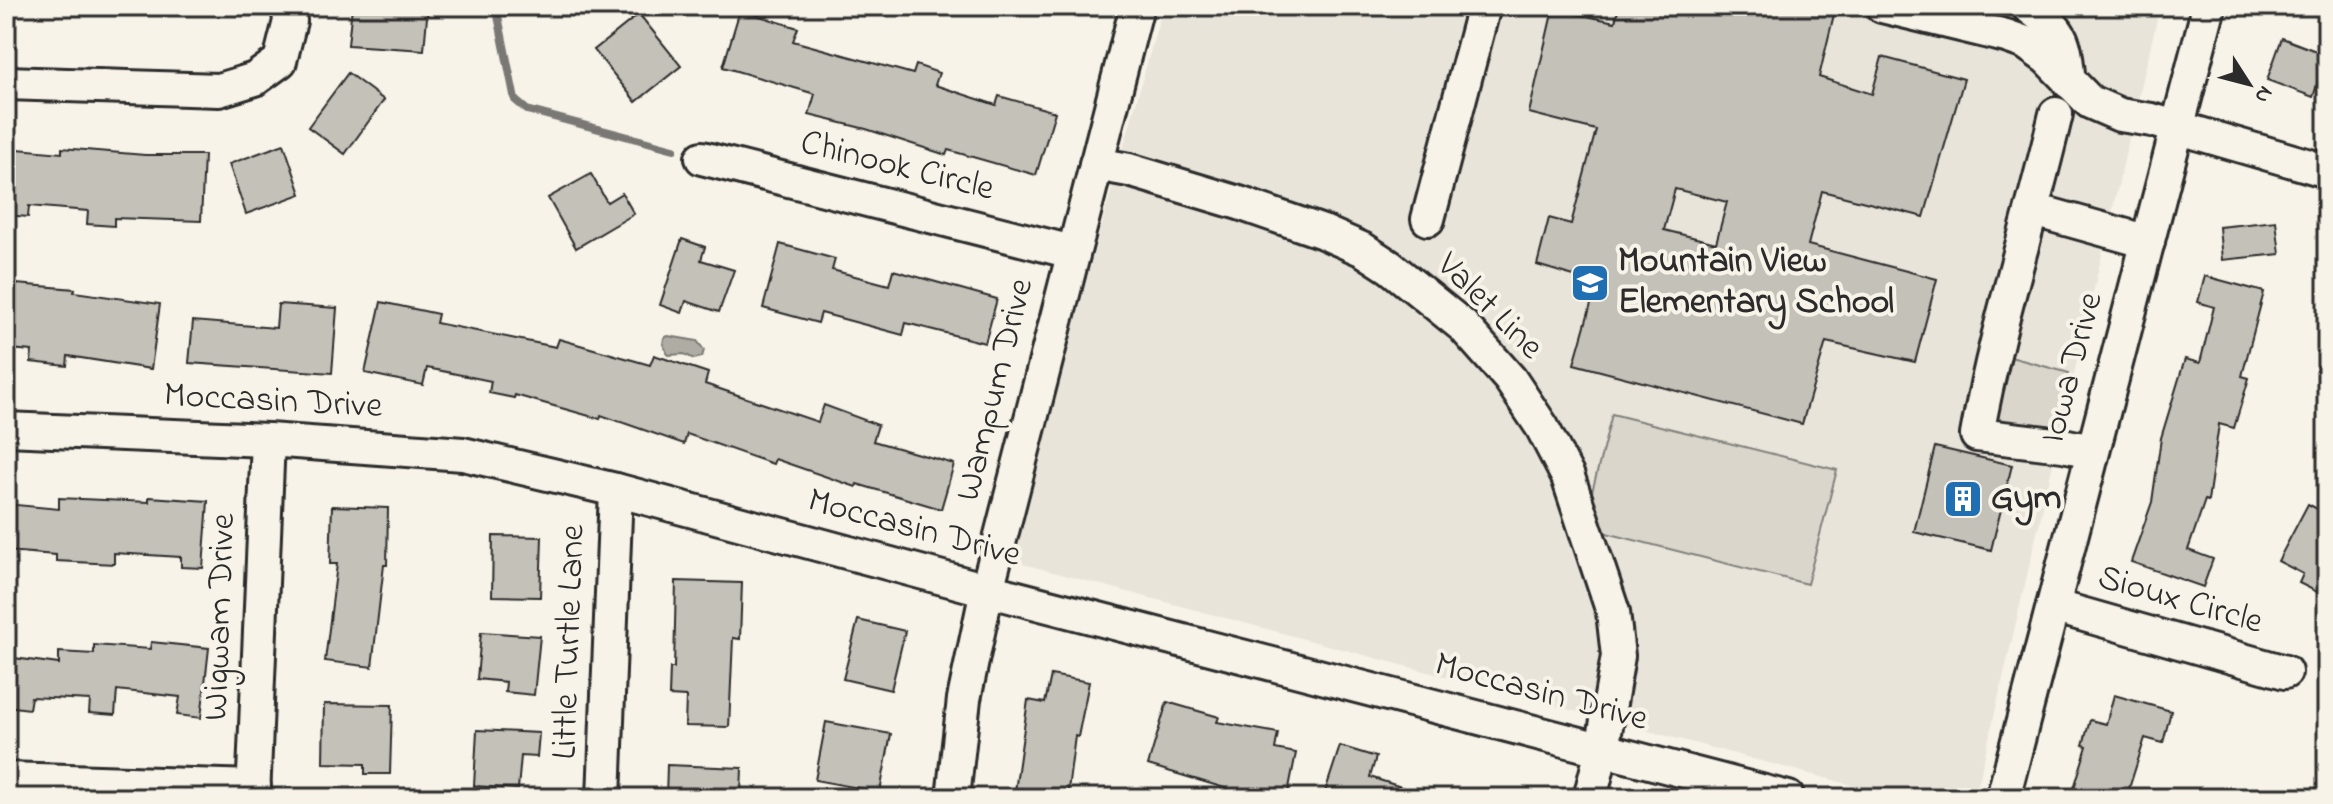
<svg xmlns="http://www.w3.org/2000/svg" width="2333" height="804" font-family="'Indie Flower',sans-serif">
	<rect width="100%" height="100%" fill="#f7f3e8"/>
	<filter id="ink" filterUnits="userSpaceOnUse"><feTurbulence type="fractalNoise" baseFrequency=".0125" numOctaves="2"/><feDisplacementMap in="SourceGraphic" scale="16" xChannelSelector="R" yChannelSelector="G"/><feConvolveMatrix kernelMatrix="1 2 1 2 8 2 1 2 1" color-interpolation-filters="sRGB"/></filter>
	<g filter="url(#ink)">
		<polygon fill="#e8e4da" points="1163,6 2160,6 1975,798 1900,798 1008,560"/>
		<g fill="#dad6cc" stroke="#82807c" stroke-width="2">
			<polygon points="1996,353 2069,373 2051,446 1998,428 1984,413"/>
			<polygon points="1612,414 1837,470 1807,584 1583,527"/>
		</g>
		<polygon fill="#afaca4" stroke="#7a7874" stroke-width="2" points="668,336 697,341 704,350 702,357 694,359 684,354 668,355 663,344 664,338"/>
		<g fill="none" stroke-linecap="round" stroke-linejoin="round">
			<polyline stroke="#7a7874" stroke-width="8" points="496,6 515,100 527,110 674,149"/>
		</g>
		<g fill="#c4c1b9" stroke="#2b2b2b" stroke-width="2" fill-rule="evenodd">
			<polygon points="352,6 428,6 424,50 348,45"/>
			<path d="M1619,6H1820L1835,10L1819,77L1872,94L1882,57L1964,79L1924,217L1822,191L1808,245L1937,279L1915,362L1826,342L1802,424L1574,364L1597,283L1537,265L1549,218L1571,224L1596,130L1529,113L1553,9L1615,22ZM1675,189L1727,202L1716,243L1664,230Z"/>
			<polygon points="740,10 798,28 793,41 913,74 916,65 939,73 935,85 996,105 999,96 1055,112 1036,175 948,150 946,155 866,129 809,115 815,94 723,67"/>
			<polygon points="639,14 681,66 636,102 594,50"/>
			<polygon points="2282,38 2327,55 2313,97 2267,80"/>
			<polygon points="348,73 384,100 345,154 308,127"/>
			<polygon points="284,144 301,194 246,214 229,164"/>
			<polygon points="6,148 62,153 62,148 145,155 204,155 201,221 114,218 114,226 87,224 88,211 29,206 28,217 6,215"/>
			<polygon points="591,174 607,202 622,193 634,214 576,248 548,198"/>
			<polygon points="2276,221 2280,254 2222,260 2219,227"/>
			<polygon points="682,239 705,247 701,260 734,270 719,312 686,301 682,313 660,305"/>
			<polygon points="780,244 835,259 832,270 889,285 893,270 997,299 985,343 906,323 903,335 821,313 818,323 763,308"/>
			<polygon points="2205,276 2264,292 2242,376 2249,378 2234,428 2219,424 2208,501 2205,500 2188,550 2213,559 2203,587 2131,562 2152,502 2161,438 2185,359 2200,363 2214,307 2198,302"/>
			<polygon points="16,284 75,289 74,292 160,304 151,369 68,356 67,366 31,362 32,351 10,349"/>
			<polygon points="381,302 438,314 436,323 556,347 559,339 650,365 654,355 708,373 705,384 818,422 824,405 878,425 873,441 954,464 941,509 857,484 856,487 775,459 773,464 687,434 684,444 601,415 600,419 515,395 514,398 489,393 491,381 427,368 423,385 365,373"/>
			<polygon points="278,304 337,308 332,373 189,363 193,321 276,328"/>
			<polygon points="1935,447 2012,465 1991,550 1914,532"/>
			<polygon points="149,497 208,501 203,568 181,567 181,557 114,553 114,564 56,561 56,555 6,551 6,504 59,509 59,498 149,502"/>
			<polygon points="2308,504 2327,514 2327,597 2299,583 2303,574 2278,561"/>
			<polygon points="332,506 388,508 387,565 384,565 372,667 325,661 337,564 330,564"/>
			<polygon points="493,536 542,537 540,597 492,596"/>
			<polygon points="676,581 742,583 740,639 733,638 729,727 685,726 686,697 669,696 670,668 674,668"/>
			<polygon points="858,620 905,631 891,690 843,679"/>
			<polygon points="481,632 540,636 534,695 505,692 506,682 477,679"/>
			<polygon points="151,642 209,648 201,718 177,715 180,697 117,690 115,715 89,713 90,700 31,697 29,709 6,706 6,657 59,664 59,652 94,654 94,645 150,649"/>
			<polygon points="1051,675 1089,682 1078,737 1075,736 1067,798 1014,798 1028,700 1045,703"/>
			<polygon points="2114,695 2171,711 2163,743 2145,738 2126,798 2071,798 2087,746 2083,745 2090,720 2106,724"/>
			<polygon points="1167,702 1219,717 1217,722 1278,733 1275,749 1296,753 1287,798 1271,798 1238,792 1148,765"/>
			<polygon points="324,704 392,705 390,774 365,774 365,764 323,763"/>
			<polygon points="826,722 891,734 880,792 815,780"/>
			<polygon points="477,730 539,733 537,757 521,756 518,789 474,786"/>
			<polygon points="1340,746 1376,757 1370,777 1423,794 1422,798 1323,798"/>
			<polygon points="667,765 742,768 741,796 666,798"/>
		</g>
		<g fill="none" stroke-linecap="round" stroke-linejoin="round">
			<defs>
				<g id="minor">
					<polyline points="1882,6 2006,36 2026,43 2047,58 2090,102 2120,115 2152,120 2327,171"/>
					<path d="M2028,6C2065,33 2064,38 2069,82"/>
					<polyline points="6,83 219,90 255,79 280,61 290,21 288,6"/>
					<path d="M2056,114C2031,221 1996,328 1977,435L2063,445L2092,451"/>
					<polyline points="702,158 1072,252"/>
					<polyline points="1096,164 1129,170 1239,203 1323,232 1364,250 1390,267 1463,326 1510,379 1542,427 1568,477 1613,612 1618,656 1602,750 1590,798"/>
					<polyline points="2034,210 2148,242"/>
					<polyline points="1428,219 1484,6"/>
					<polyline points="6,429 268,440 463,454 616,490 987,590 1788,798"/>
					<polyline points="2053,606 2285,672"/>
					<polyline points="6,779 254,787"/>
					<polyline points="253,798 268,440"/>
					<polyline points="604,798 616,490"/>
					<polyline points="953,798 964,699 987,590 1137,6"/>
					<polyline points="2003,798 2209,6"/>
				</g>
			</defs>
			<use href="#minor" stroke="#2b2b2b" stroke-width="38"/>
			<use href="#minor" stroke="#f7f3e8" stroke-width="32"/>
		</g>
	</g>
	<defs>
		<symbol id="school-square" viewBox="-11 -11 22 22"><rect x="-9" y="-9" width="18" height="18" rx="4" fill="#1f6fb2" stroke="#f7f3e8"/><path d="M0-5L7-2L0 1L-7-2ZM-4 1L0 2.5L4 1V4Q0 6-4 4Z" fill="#fff"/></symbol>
		<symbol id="building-square" viewBox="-11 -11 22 22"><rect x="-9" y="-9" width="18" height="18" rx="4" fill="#1f6fb2" stroke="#f7f3e8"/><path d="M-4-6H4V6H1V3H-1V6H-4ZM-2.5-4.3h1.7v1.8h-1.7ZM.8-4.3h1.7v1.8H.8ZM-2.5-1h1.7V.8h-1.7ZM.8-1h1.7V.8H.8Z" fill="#fff"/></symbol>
	</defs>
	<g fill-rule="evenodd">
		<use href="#school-square" x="1568" y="261" width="44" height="44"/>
		<use href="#building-square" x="1941" y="477" width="44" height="44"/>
	</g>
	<g text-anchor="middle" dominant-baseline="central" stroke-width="8" stroke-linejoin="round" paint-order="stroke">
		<g font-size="36" fill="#2b2b2b" stroke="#f7f3e8">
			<text transform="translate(897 167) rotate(14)">Chinook Circle</text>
			<text transform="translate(1489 307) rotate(45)">Valet Line</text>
			<text transform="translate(2073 368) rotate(-75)">Iowa Drive</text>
			<text transform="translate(996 390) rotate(-76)">Wampum Drive</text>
			<text transform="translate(273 402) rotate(3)">Moccasin Drive</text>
			<text transform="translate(914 529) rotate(15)">Moccasin Drive</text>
			<text transform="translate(2180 601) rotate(16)">Sioux Circle</text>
			<text transform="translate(221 617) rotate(-88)">Wigwam Drive</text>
			<text transform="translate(570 642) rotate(-88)">Little Turtle Lane</text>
			<text transform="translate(1541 693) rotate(15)">Moccasin Drive</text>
		</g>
		<g font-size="36" font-weight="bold" fill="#2b2b2b" stroke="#f7f3e8" text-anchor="start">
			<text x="1618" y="262">Mountain View<tspan x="1618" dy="41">Elementary School</tspan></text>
			<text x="1991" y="499">Gym</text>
		</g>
	</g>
	<rect width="2333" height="804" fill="none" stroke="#f7f3e8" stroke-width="32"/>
	<rect x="16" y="16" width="2301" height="772" fill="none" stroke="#2b2b2b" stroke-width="3" filter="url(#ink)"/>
	<g transform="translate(2249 84) rotate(126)" stroke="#f7f3e8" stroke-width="6" paint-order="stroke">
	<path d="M0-6L14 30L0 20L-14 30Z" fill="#2b2b2b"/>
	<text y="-12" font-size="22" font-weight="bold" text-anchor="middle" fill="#2b2b2b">N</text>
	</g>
</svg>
